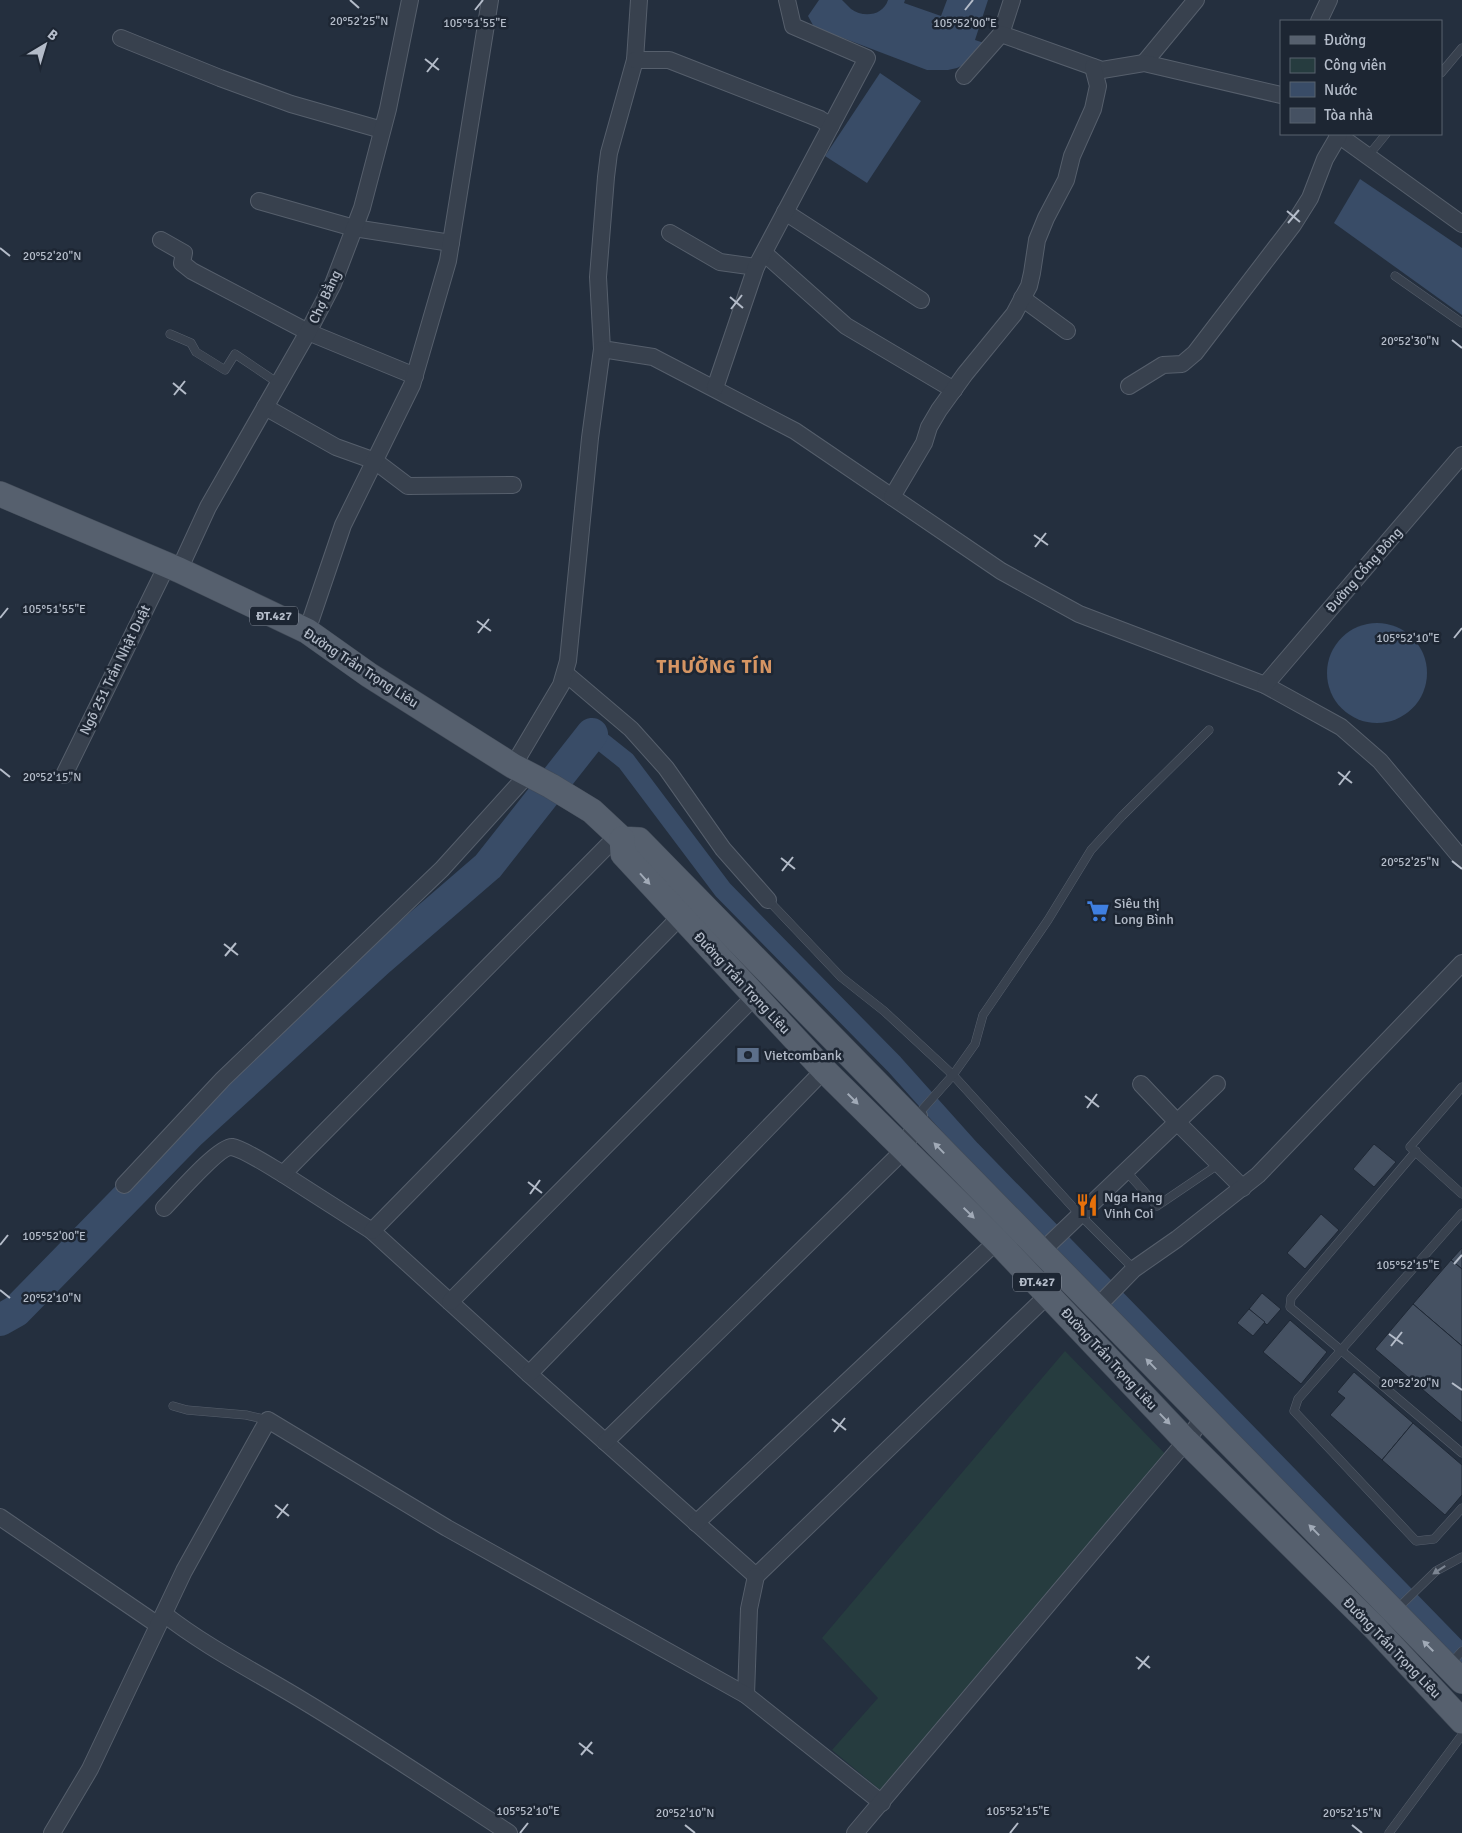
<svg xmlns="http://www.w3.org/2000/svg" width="1462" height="1833" font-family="Signika,sans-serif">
	<rect width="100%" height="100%" fill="#242f3e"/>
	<polygon fill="#263c3f" points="1065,1351 1175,1464 885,1794 832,1750 878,1698 822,1638"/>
	<g fill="#394c67">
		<path d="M819,0H842C845,3 848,6 851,9C863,18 883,16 888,0H905L904,3L941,16L947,0H988L975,40L984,43L967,63L957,68L948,70H927L814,27L808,16Z"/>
		<polygon points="880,73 921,101 867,183 825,156"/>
		<polygon points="1360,179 1462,248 1462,315 1334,223"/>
		<circle cx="1377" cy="673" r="50"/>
	</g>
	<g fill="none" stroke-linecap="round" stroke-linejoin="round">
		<polyline stroke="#394c67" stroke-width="19" points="592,734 626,761 723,890 894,1064 971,1150 1462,1654"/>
		<polyline stroke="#394c67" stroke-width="32" points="0,1320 16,1311 189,1134 377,962 488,866 592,734"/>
	</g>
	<g fill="#455162" stroke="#1f2835">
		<polygon points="1374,1144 1396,1162 1374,1187 1353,1169"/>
		<polygon points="1321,1214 1339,1230 1305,1269 1287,1253"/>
		<polygon points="1462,1248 1462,1269 1451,1260"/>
		<polygon points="1451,1260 1462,1269 1462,1346 1413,1304"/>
		<polygon points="1262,1293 1281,1309 1267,1325 1249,1309"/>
		<polygon points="1413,1304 1462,1346 1462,1423 1375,1349"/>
		<polygon points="1249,1309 1265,1322 1253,1336 1237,1323"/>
		<polygon points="1290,1320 1327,1352 1301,1384 1263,1352"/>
		<polygon points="1354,1372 1413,1423 1382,1460 1330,1415 1345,1398 1337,1392"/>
		<polygon points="1413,1423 1462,1465 1462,1495 1445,1515 1382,1460"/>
	</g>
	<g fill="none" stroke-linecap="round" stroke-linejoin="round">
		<defs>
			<g id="service">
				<polyline points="1441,73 1462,48"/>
				<polyline points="1368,156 1386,134"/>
				<polyline points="1395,276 1462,323"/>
				<polyline points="170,334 191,343 196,352 225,370 235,354 278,383"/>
				<polyline points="768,900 841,977 884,1011 953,1075 1080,1215 1134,1269"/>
				<polyline points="1462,1087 1410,1147 1462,1194"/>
				<polyline points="921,1111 953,1075 975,1044 983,1015 1048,920 1091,850 1122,816 1209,730"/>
				<polyline points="1416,1151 1291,1298 1290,1307 1462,1453"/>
				<polyline points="1126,1171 1157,1206 1219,1164"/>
				<polyline points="1462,1213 1298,1399 1294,1411 1416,1541 1434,1539 1462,1508"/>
				<polyline points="173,1406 187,1410 246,1415 268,1420"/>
				<polyline points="1399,1607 1436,1571 1462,1557"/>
				<polyline points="1453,1661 1462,1651"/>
				<polyline points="1389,1833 1462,1735"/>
			</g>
			<g id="minor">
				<polyline points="639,0 635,60 609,153 606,177 598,277 602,349 653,357 795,431 1001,571 1079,614 1265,685 1341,727 1380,761 1462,859"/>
				<polyline points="1319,21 1329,0"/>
				<polyline points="1001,34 1012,0"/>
				<polyline points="121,38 220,78 291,104 382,130"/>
				<polyline points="635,60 669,60 820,119 831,126"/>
				<polyline points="1144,63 1196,0"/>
				<polyline points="964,76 1001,34 1102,70 1144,63 1281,95"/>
				<polyline points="1337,134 1462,224"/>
				<polyline points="259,201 354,228 451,243"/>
				<polyline points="785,212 921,300"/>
				<polyline points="670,233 720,262 756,267"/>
				<polyline points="161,240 184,253 182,263 192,271 308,332 415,376"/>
				<polyline points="764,253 846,326 954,390"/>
				<polyline points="1022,298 1067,331"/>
				<polyline points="1129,386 1163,365 1182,364 1195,353 1293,225 1310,198 1325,159 1339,135"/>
				<polyline points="715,388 756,267 867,58 793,26 787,0"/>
				<polyline points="265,407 336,447 375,461 408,486 513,485"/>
				<polyline points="892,497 924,443 929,427 939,410 965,374 1014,314 1029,286 1032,273 1037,240 1046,218 1066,180 1072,156 1093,109 1098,86 1093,67"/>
				<polyline points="179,570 208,507 308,332 333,284 362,208 388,109 410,0"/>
				<polyline points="307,631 343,525 412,385 448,261 490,0"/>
				<polyline points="565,673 631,729 666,768 723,849 768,900"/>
				<polyline points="1265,685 1462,455"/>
				<polyline points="513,766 561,685 568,661 590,438 602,349"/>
				<polyline points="64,775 167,565"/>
				<polyline points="1141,1084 1177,1122 1243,1188"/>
				<polyline points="283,1174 372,1231 529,1374 756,1576 1049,1294"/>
				<polyline points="124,1185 223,1079 442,869 528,774"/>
				<path d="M164,1208C175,1197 219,1146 232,1147C244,1149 271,1167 283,1174L618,835"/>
				<polyline points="372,1231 680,917"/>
				<polyline points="1041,1252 1217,1084"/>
				<polyline points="450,1302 755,996"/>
				<polyline points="1096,1308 1134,1269 1177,1239 1258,1175 1462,963"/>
				<polyline points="529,1374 824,1070"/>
				<polyline points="605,1442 904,1150 919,1116"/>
				<polyline points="0,1517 158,1625"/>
				<polyline points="696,1523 997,1241"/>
				<path d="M164,1614C206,1647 256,1672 302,1700C372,1742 440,1788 509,1833"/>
				<polyline points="746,1695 749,1609 756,1576"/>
				<polyline points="52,1833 90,1769 184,1571 268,1420 447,1528 746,1695 882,1803"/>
				<polyline points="855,1833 1186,1441 1204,1417"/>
			</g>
			<g id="primary">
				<polyline points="0,494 179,570 307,631 369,675 513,766 551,786 592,811 622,839 639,840 1462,1681"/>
				<polyline points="622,839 623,854 824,1070 997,1241 1186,1441 1375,1628 1462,1721"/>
			</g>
		</defs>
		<use href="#service" stroke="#565f6c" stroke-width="9"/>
		<use href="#minor" stroke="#565f6c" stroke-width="18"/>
		<use href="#primary" stroke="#414a57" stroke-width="26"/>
		<use href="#service" stroke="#38414e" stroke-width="8"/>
		<use href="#minor" stroke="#38414e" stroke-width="16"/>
		<use href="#primary" stroke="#56606e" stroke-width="25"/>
	</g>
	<defs><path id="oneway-solid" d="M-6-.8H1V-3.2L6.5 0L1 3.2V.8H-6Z" transform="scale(1.25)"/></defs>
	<g fill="#a1aab7">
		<use href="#oneway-solid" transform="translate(645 879) rotate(48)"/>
		<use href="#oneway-solid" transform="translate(853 1099) rotate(45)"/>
		<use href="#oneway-solid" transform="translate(939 1148) rotate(-134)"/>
		<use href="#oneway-solid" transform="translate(969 1213) rotate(44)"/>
		<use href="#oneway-solid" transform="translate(1151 1364) rotate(-134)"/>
		<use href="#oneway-solid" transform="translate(1165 1419) rotate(46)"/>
		<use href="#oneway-solid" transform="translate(1314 1530) rotate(-134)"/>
		<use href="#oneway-solid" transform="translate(1428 1646) rotate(-135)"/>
	</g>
	<use fill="#7c8592" href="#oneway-solid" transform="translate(1439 1570) rotate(147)"/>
	<path fill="none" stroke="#b4bcc9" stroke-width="2" d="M350,0L359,8M475,10L483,0M965,10L973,0M425,59L439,70M427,72L438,58M1287,211L1300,222M1288,223L1299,210M0,248L10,256M730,297L743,308M731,309L742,295M1452,340L1462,348M173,383L186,394M174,395L185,381M1034,535L1048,545M1035,547L1046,533M0,618L8,608M477,621L491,631M478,633L489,619M1454,638L1462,628M0,769L10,777M1338,772L1352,783M1339,785L1350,771M781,858L795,869M1452,861L1462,869M782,871L793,857M224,944L238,955M225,956L236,943M1085,1096L1099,1107M1087,1108L1097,1094M528,1182L542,1193M530,1194L540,1180M0,1245L8,1235M1454,1264L1462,1255M0,1290L10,1298M1389,1334L1403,1344M1391,1346L1402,1332M1452,1383L1462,1390M832,1419L846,1430M834,1432L845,1418M275,1505L289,1516M277,1518L288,1504M1136,1657L1150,1668M1138,1669L1149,1656M579,1743L593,1754M581,1755L592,1742M685,1825L695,1833M1352,1825L1362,1833M520,1833L528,1823M1010,1833L1018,1823"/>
	<defs>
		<symbol id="supermarket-bare" viewBox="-9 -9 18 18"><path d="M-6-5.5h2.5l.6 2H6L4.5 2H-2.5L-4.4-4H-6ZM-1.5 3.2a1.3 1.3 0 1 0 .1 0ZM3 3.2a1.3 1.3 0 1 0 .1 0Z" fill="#3f7fe0" stroke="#1d2633" stroke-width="2.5" paint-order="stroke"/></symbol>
		<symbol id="bank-bare" viewBox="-9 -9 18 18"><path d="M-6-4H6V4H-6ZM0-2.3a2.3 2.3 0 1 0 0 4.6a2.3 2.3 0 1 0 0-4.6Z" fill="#5c6f8a" stroke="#1d2633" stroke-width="2.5" paint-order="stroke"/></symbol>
		<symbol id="restaurant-bare" viewBox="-9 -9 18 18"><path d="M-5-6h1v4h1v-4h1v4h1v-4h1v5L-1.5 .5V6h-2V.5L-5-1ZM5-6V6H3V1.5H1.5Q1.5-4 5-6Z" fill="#e8710a" stroke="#1d2633" stroke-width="2.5" paint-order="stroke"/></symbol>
	</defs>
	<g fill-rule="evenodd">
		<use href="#supermarket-bare" x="1082" y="895" width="32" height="32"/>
		<use href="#bank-bare" x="732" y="1039" width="32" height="32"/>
		<use href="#restaurant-bare" x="1071" y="1189" width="32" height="32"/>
	</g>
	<g text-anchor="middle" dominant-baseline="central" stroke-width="5" stroke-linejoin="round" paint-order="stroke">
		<g fill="#1d2633" stroke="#878f9c" stroke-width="1">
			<rect x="250" y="606.5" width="48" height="19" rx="4"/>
			<rect x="1013" y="1272.5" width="48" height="19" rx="4"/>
		</g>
		<g font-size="12" font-weight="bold" fill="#b4bcc9">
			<text x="274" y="616">ĐT.427</text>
			<text x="1037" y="1282">ĐT.427</text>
		</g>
		<g font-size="14" fill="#b4bcc9" stroke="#1d2633">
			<text transform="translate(325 297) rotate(-65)">Chợ Bằng</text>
			<text transform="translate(1364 570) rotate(-49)">Đường Cổng Đông</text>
			<text transform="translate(361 668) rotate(33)">Đường Trần Trọng Liêu</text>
			<text transform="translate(115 670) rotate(-64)">Ngõ 251 Trần Nhật Duật</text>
			<text transform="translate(742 983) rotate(47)">Đường Trần Trọng Liêu</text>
			<text transform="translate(1109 1359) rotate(47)">Đường Trần Trọng Liêu</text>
			<text transform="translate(1392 1648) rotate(46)">Đường Trần Trọng Liêu</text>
		</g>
		<g font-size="14" fill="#b4bcc9" stroke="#1d2633" text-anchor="start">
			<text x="1114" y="903">Siêu thị<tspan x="1114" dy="16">Long Bình</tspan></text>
			<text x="764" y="1055">Vietcombank</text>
			<text x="1104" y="1197">Nga Hang<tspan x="1104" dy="16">Vinh Coi</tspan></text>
		</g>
		<g font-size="19" font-weight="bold" letter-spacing="1" fill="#d59563" stroke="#1d2633">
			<text x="715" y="667">THƯỜNG TÍN</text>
		</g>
	</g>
	<g font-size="12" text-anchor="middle" fill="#b4bcc9" stroke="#1d2633" stroke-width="5" stroke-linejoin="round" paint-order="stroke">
		<text x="359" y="25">20°52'25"N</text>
		<text x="475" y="27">105°51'55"E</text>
		<text x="965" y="27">105°52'00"E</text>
		<text x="52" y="260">20°52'20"N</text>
		<text x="1410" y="345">20°52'30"N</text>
		<text x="54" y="613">105°51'55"E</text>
		<text x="1408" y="642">105°52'10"E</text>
		<text x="52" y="781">20°52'15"N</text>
		<text x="1410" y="866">20°52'25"N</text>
		<text x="54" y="1240">105°52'00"E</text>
		<text x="1408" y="1269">105°52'15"E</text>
		<text x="52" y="1302">20°52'10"N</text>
		<text x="1410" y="1387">20°52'20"N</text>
		<text x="528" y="1815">105°52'10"E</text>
		<text x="1018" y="1815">105°52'15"E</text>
		<text x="685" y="1817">20°52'10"N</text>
		<text x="1352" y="1817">20°52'15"N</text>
	</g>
	<rect x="1280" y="20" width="162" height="115" fill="#1d2633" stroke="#59626f"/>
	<rect x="1290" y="36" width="25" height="8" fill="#56606e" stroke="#59626f"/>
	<text x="1324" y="45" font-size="15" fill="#b4bcc9">Đường</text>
	<rect x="1290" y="58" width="25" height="15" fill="#263c3f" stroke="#59626f"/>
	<text x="1324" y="70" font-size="15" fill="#b4bcc9">Công viên</text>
	<rect x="1290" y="82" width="25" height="15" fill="#394c67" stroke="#59626f"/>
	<text x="1324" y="95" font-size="15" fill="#b4bcc9">Nước</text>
	<rect x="1290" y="108" width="25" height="15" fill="#455162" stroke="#59626f"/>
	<text x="1324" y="120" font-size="15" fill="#b4bcc9">Tòa nhà</text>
	<g transform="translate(45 45) rotate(38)" stroke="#1d2633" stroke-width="4" paint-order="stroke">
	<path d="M0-4L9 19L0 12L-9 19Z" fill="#b4bcc9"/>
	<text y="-8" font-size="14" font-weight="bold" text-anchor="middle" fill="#b4bcc9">B</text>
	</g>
</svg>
